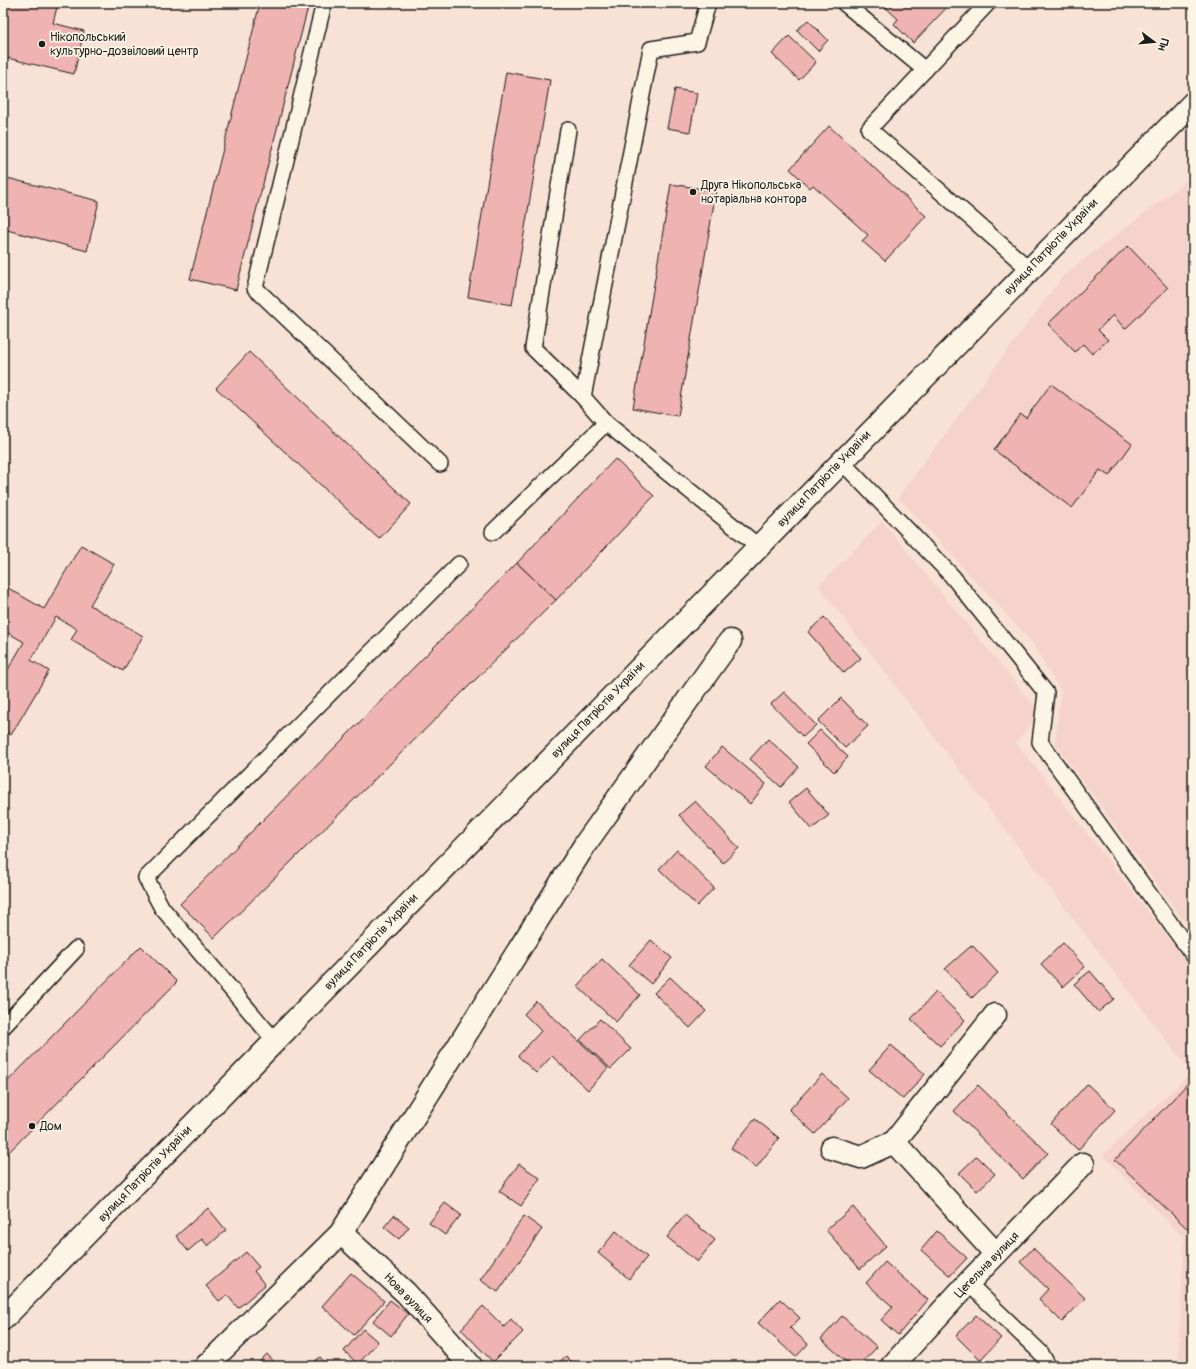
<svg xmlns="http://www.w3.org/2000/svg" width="1196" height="1369" font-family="Pangolin,sans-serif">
	<rect width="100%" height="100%" fill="#f8e1d5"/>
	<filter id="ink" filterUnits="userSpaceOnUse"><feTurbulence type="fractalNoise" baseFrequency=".025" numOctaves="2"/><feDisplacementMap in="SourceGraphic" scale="8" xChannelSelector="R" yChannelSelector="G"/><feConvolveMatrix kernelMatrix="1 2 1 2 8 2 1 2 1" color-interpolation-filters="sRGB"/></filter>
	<g filter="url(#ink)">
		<g fill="#f5d3ca">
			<polygon points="1193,176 1193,933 1055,743 1061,692 1031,641 898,497 1064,275"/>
			<polygon points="882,521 1040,713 1016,742 1193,970 1193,1060 1187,1065 1177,1054 819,586"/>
			<polygon points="1193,1071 1193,1366 1178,1366 1184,1238 1103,1155"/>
		</g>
		<g fill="#efb3b1" stroke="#1c1c1c">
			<polygon points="3,3 58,3 53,23 84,31 74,74 3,57"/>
			<polygon points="260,3 309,3 236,290 190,279"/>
			<polygon points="881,3 951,3 913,43 894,24 898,19"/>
			<polygon points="808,20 828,40 818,51 797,30"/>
			<polygon points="789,36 816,62 799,80 772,54"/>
			<polygon points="506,72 550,80 512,305 468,297"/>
			<polygon points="675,89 697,93 690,132 667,128"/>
			<polygon points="829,126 926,216 885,261 862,241 868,235 813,185 810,188 790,169"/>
			<polygon points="3,177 99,201 87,251 3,229"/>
			<polygon points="671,184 716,191 678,416 633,408"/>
			<polygon points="1128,246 1168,288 1125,329 1113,315 1098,330 1108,340 1092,354 1083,344 1075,352 1048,324"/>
			<polygon points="249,352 411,504 379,539 216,388"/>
			<polygon points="1051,384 1132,444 1109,476 1100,470 1072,508 994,450 1020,414 1026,418"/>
			<polygon points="615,459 654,496 556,600 517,563"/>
			<polygon points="81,545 114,564 90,605 143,636 123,671 71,640 77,629 56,617 31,660 49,671 11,735 3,730 3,678 24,642 3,630 3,585 44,609"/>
			<polygon points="517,563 556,600 214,938 180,904"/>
			<polygon points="824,617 861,658 844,673 808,632"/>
			<polygon points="784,692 816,725 803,737 771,704"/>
			<polygon points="841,698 868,726 845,748 818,721"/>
			<polygon points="820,730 848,757 834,772 806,744"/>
			<polygon points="768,739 799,767 781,787 750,759"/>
			<polygon points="722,747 766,784 750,804 706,766"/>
			<polygon points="806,788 829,815 812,829 789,802"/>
			<polygon points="695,801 739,848 723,863 679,815"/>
			<polygon points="677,850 714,888 697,906 659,869"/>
			<polygon points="651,940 672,958 651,984 629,965"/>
			<polygon points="1063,943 1085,967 1063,987 1041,964"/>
			<polygon points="972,945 998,973 972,998 945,969"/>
			<polygon points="141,946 177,982 3,1158 3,1086"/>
			<polygon points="602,959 640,995 616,1022 577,986"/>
			<polygon points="1090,971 1114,999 1098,1012 1074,984"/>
			<polygon points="670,977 706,1011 690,1028 654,993"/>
			<polygon points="936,992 965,1020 940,1046 911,1019"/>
			<polygon points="536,1001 608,1068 588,1090 552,1056 536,1073 518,1056 541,1031 524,1014"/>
			<polygon points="600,1019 631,1049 611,1069 580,1040"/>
			<polygon points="891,1045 925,1074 903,1099 869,1070"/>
			<polygon points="822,1074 848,1098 815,1134 789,1110"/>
			<polygon points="1191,1080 1193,1081 1193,1234 1115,1160"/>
			<polygon points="1087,1084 1115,1110 1078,1150 1051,1124"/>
			<polygon points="978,1085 1048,1153 1023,1179 954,1111"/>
			<polygon points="755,1119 779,1138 756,1168 731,1148"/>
			<polygon points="977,1156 995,1174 977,1191 959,1173"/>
			<polygon points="519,1164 540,1178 521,1206 499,1191"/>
			<polygon points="445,1203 461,1215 445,1235 429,1223"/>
			<polygon points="853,1207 886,1246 860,1269 826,1230"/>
			<polygon points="208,1208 226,1230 208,1246 202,1239 188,1251 176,1236"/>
			<polygon points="394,1215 409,1227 399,1239 384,1227"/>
			<polygon points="685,1215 715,1240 697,1262 667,1237"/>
			<polygon points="524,1216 542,1229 498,1292 480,1280"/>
			<polygon points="616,1231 647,1257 629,1279 598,1253"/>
			<polygon points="937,1231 967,1258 950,1276 921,1250"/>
			<polygon points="1033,1248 1085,1298 1062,1322 1039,1299 1048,1289 1020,1262"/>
			<polygon points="246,1252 259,1267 254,1271 265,1285 238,1308 227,1295 219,1301 206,1286"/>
			<polygon points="885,1262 928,1300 898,1335 881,1320 893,1307 866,1283"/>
			<polygon points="351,1273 384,1301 354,1335 322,1306"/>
			<polygon points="780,1299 800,1318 790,1328 808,1344 796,1357 758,1323"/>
			<polygon points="390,1300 408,1314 391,1336 373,1321"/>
			<polygon points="483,1306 504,1327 511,1319 523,1332 493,1362 461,1329"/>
			<polygon points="976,1315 1001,1338 980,1360 956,1336"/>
			<polygon points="842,1316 877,1347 859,1366 851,1366 821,1339"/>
			<polygon points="363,1329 378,1342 358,1364 344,1351"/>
			<polygon points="267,1354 278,1366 255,1366"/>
			<polygon points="566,1356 576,1366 555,1366"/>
			<polygon points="320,1357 328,1366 309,1366"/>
		</g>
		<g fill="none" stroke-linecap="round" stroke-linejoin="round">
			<defs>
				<g id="service">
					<polyline points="324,3 255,288 440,464"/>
					<polyline points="844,3 925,70"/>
					<polyline points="988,3 869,129 1029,269"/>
					<polyline points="568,130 533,348 583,397"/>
					<polyline points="606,423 583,397 651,49 697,42 708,3"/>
					<polyline points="841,461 952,576 1046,693 1040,742 1193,955"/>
					<polyline points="493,532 606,423 758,546"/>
					<polyline points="3,1027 76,949"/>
					<polyline points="275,1041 162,908 146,878 459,564"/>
					<polyline points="968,1283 1041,1353 1048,1366"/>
				</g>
				<g id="minor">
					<polyline points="894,1142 996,1254"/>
					<polyline points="832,1148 861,1157 894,1142 995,1015"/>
					<polyline points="341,1233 406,1293 471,1366"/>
					<polyline points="206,1366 341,1233 586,843 730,641"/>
					<polyline points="892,1366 968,1283 1083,1164"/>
				</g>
				<polyline id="secondary" points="3,1319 1193,103"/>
			</defs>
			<use href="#service" stroke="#1c1c1c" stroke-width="18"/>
			<use href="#minor" stroke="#1c1c1c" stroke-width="25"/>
			<use href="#secondary" stroke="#1c1c1c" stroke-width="25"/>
			<use href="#service" stroke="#fcf5e5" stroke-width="15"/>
			<use href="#minor" stroke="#fcf5e5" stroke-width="22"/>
			<use href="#secondary" stroke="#fcf5e5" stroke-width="22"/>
		</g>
	</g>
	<g fill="#1c1c1c" stroke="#fcf5e5" stroke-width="1.5">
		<circle cx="42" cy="44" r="4"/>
		<circle cx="693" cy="192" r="4"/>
		<circle cx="32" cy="1126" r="4"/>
	</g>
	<g text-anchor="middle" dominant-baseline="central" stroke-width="3.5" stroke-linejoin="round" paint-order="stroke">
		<g font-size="12" fill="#1c1c1c" stroke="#fcf5e5" text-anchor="start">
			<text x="50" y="37">Нікопольський<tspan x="50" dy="14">культурно-дозвіловий центр</tspan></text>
			<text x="701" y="185">Друга Нікопольська<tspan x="701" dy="14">нотаріальна контора</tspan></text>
			<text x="40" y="1126">Дом</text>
		</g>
		<g font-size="12" fill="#1c1c1c" stroke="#fcf5e5">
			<text transform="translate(1051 247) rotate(-46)">вулиця Патріотів України</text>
			<text transform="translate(824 479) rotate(-46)">вулиця Патріотів України</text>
			<text transform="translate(598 710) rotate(-46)">вулиця Патріотів України</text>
			<text transform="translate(371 942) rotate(-46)">вулиця Патріотів України</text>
			<text transform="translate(145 1174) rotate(-46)">вулиця Патріотів України</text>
			<text transform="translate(987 1265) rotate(-46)">Цегельна вулиця</text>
			<text transform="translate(408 1298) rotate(46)">Нова вулиця</text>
		</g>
	</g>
	<rect width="1196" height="1369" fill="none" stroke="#fcf5e5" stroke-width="16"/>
	<rect x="8" y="8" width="1180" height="1353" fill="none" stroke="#1c1c1c" stroke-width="1.5" filter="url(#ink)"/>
	<g transform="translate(1154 42) rotate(106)" stroke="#fcf5e5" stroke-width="3" paint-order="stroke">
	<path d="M0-3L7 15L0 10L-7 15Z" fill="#1c1c1c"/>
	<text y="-6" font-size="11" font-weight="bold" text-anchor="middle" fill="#1c1c1c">Пн</text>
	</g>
</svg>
